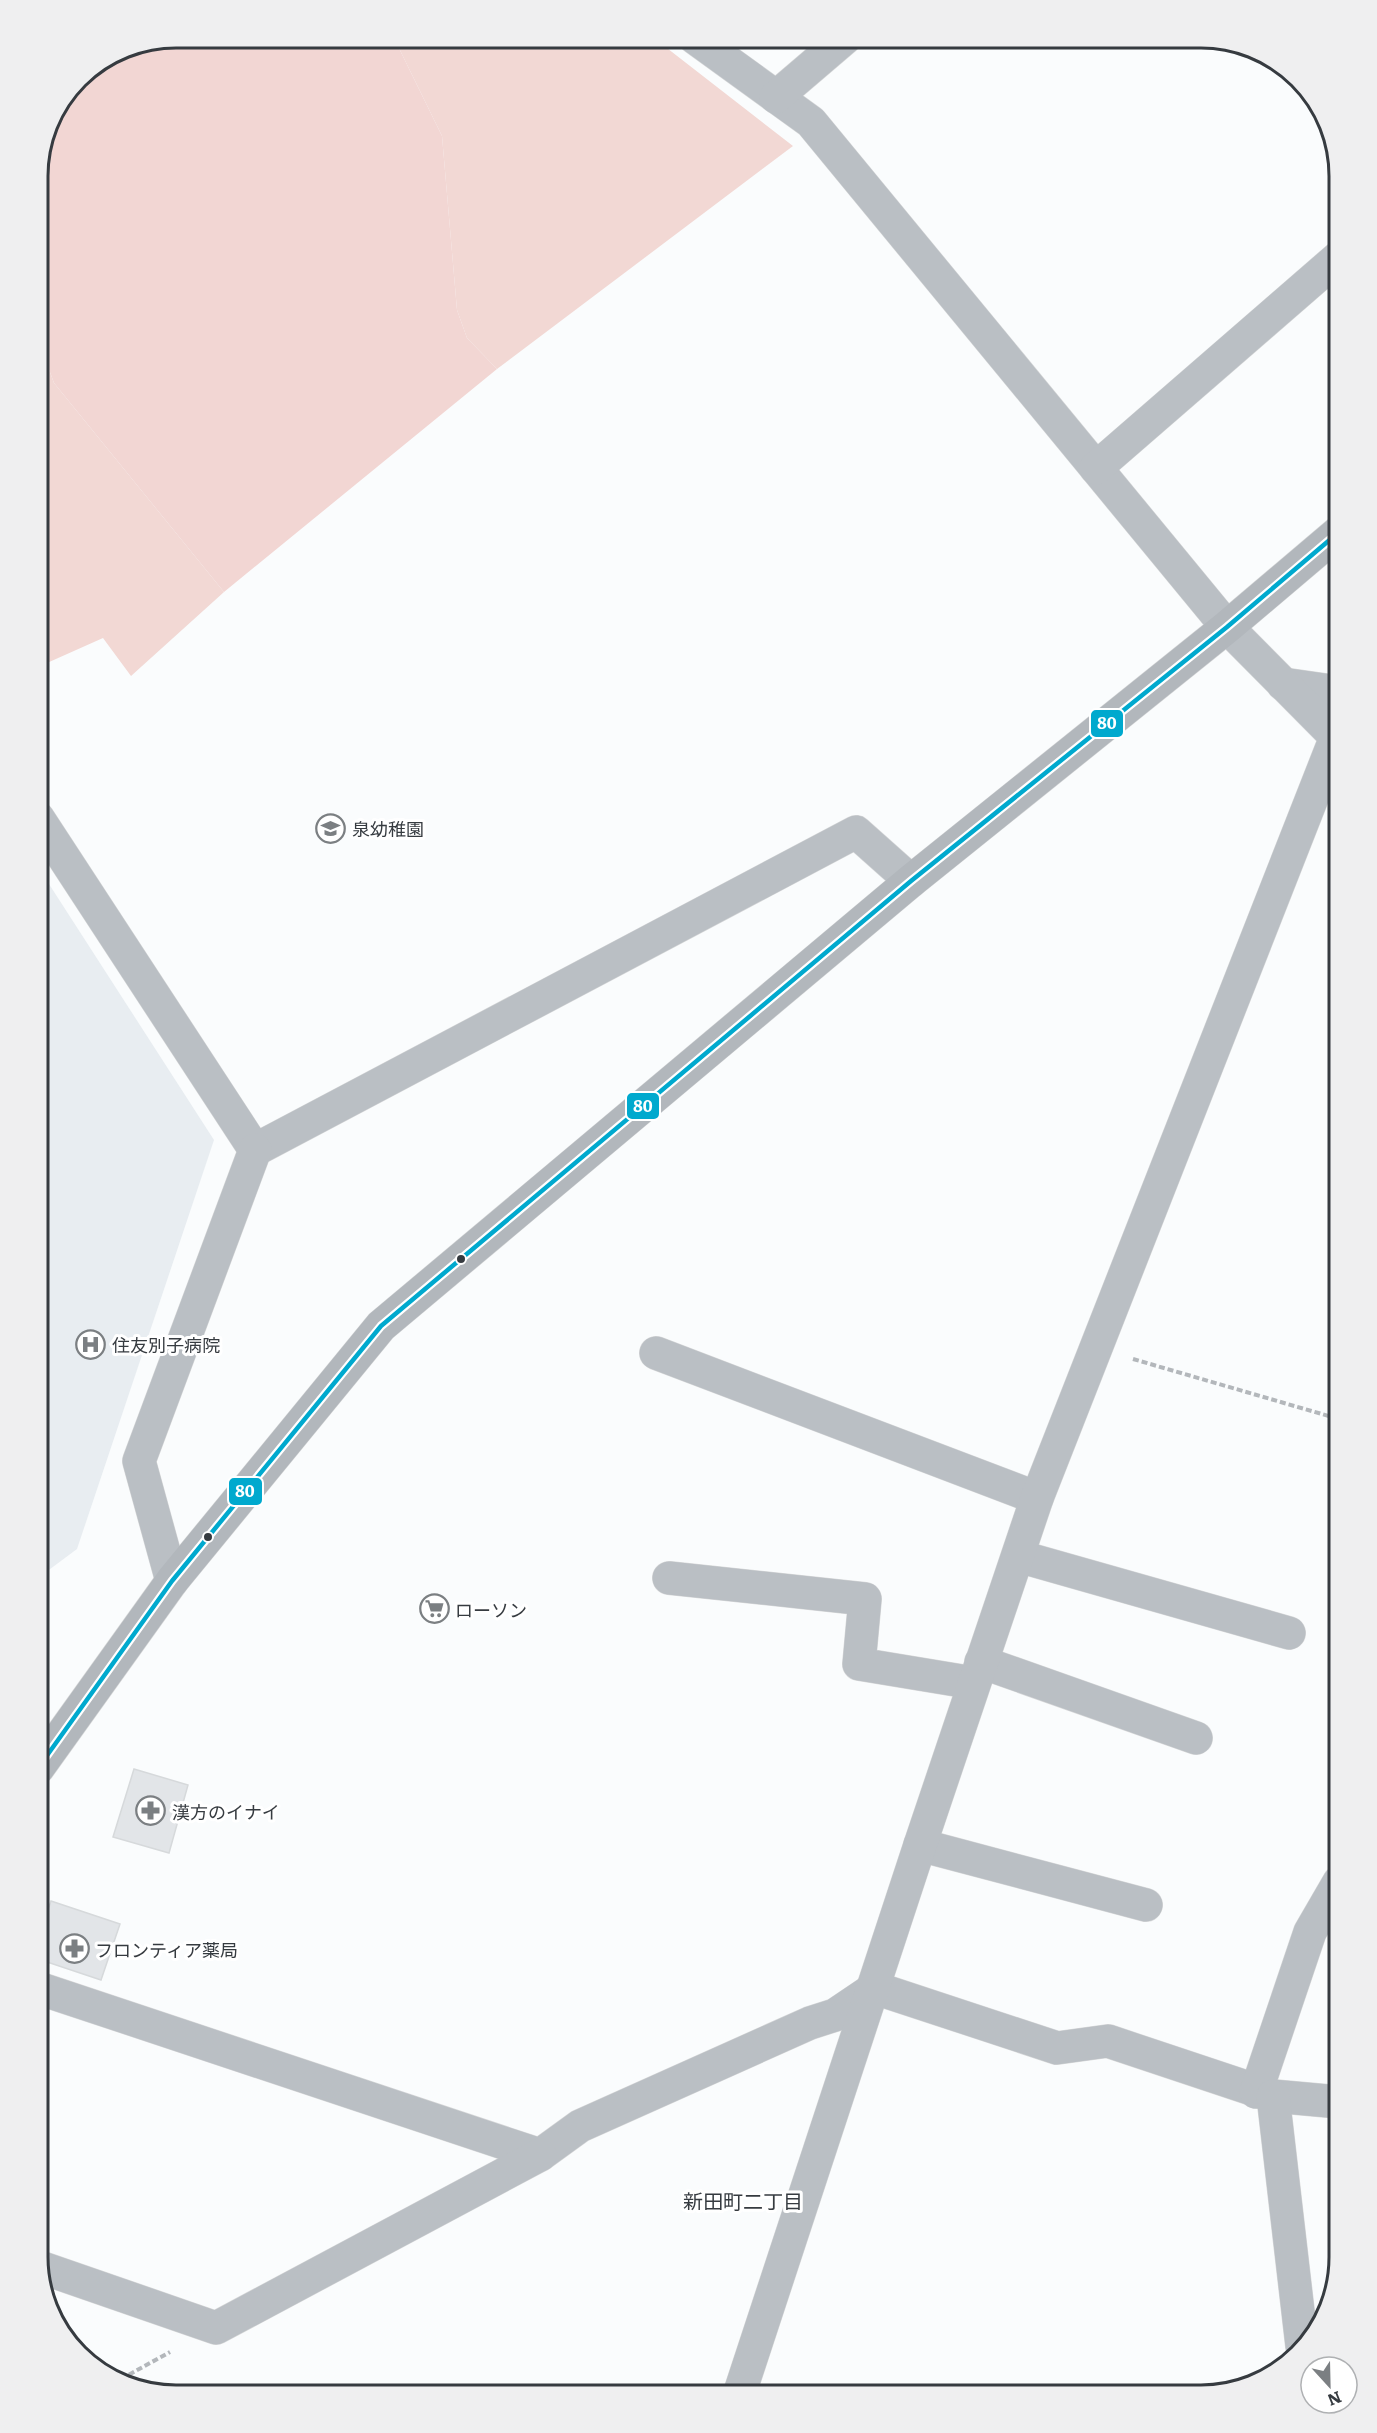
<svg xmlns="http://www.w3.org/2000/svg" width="1377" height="2433" font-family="Literata,'Noto Sans JP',serif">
	<rect width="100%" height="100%" fill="#fafcfd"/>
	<polygon fill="#e8edf1" points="38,867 214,1140 77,1549 38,1578"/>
	<g fill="#f2d8d4">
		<polygon points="394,38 654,38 793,146 497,369 467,338 457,310 442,136"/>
		<polygon points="38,276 43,281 38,340 54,383 224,592 131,676 103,638 38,667"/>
	</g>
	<path fill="#f2d6d3" d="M176,38H394L442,136L457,310L467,338L497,369L224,592L54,383L38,340L43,281L38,276C38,185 25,95 122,49C137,41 160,41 176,38Z"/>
	<g fill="#e2e5e8" stroke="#d6d9db" stroke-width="1.5">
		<polygon points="134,1769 188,1785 169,1853 113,1837"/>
		<polygon points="51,1901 120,1924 101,1980 38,1959 38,1940"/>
	</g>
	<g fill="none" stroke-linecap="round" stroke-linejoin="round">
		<defs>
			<g id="minor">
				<polyline points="695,38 811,122 1227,627"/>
				<polyline points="776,97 845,38"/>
				<polyline points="1096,468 1339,257"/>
				<polyline points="1283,684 1339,692"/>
				<polyline points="38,818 255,1150 856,832 911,881"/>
				<polyline points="656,1353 1037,1498"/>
				<polyline points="1018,1556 1289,1633"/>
				<polyline points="669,1578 865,1599 859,1664 974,1683"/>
				<polyline points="172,1581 139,1461 255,1150"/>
				<polyline points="981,1662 1196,1738"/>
				<polyline points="920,1845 1146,1905"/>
				<polyline points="38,1988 540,2155 580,2126 810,2023 835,2015 875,1988 1057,2048 1108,2041 1273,2096 1339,2102"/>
				<polyline points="1256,2092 1310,1932 1339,1882"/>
				<polyline points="1273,2096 1302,2346"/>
				<polyline points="40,2267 216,2328 540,2155"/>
			</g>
			<polyline id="tertiary" points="739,2395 920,1845 1037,1498 1336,737 1227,627"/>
			<polyline id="primary" points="38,1768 172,1581 381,1326 911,881 1227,627 1339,532"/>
		</defs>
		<use href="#minor" stroke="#d8d9da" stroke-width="34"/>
		<use href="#tertiary" stroke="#d8d9da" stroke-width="34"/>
		<use href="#primary" stroke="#d8d9da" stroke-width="34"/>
		<g stroke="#b3b7bb" stroke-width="4" stroke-dasharray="6 3" stroke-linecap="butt">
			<polyline points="1133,1359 1339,1419"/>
			<polyline points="121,2379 170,2352"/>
		</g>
		<use href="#minor" stroke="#babfc4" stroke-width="33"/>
		<use href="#tertiary" stroke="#babfc4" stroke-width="33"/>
		<use href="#primary" stroke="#b2b7bc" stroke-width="33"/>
		<defs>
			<polyline id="bus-1" points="38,1768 172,1581 381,1326 911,881 1227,627 1339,532"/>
		</defs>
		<use href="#bus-1" stroke="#fff" stroke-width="9"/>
		<use href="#bus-1" stroke="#00a9ce" stroke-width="4.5"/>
	</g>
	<defs>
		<symbol id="school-ring" viewBox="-11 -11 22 22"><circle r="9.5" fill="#fff" stroke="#7b7f82" stroke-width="1.5"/><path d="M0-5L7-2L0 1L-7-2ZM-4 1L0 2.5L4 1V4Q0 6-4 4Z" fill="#7b7f82"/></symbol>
		<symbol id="hospital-ring" viewBox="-11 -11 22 22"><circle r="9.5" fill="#fff" stroke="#7b7f82" stroke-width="1.5"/><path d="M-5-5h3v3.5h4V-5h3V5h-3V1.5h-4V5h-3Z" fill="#7b7f82"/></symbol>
		<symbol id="supermarket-ring" viewBox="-11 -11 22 22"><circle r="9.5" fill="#fff" stroke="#7b7f82" stroke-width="1.5"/><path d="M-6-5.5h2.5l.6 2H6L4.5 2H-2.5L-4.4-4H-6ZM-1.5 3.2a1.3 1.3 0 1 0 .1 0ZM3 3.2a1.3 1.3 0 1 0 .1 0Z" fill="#7b7f82"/></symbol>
		<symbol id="pharmacy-ring" viewBox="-11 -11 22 22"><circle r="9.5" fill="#fff" stroke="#7b7f82" stroke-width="1.5"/><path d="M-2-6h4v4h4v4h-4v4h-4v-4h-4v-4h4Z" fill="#7b7f82"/></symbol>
	</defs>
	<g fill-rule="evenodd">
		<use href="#school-ring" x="314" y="812" width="33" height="33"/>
		<use href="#hospital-ring" x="74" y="1328" width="33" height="33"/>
		<use href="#supermarket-ring" x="418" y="1592" width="33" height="33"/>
		<use href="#pharmacy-ring" x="134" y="1794" width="33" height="33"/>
		<use href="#pharmacy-ring" x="58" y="1932" width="33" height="33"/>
	</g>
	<g fill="#363b40" stroke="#fff" stroke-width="2">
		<circle cx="461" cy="1259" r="5"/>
		<circle cx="208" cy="1537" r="5"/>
	</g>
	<g text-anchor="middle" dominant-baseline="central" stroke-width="6" stroke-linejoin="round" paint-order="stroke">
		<g font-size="18" fill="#363b40" stroke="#fff" text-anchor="start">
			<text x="352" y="828">泉幼稚園</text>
			<text x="112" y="1344">住友別子病院</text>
			<text x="455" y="1609">ローソン</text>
			<text x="172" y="1811">漢方のイナイ</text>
			<text x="95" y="1949">フロンティア薬局</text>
		</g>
		<g font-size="20" fill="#363b40" stroke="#fff">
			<text x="743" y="2200">新田町二丁目</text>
		</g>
	</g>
	<path d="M0 0H1377V2433H0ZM176 48H1201A128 128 0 0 1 1329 176V2257A128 128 0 0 1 1201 2385H176A128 128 0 0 1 48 2257V176A128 128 0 0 1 176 48Z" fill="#efeff0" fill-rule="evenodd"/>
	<path fill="none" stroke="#363b40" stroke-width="3" d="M176 48H1201A128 128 0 0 1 1329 176V2257A128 128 0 0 1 1201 2385H176A128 128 0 0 1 48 2257V176A128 128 0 0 1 176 48Z"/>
	<g stroke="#fff" stroke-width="2">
		<rect x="1090" y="709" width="34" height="29" rx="6" fill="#00a9ce"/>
		<rect x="626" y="1092" width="34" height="28" rx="6" fill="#00a9ce"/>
		<rect x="228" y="1477" width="35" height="29" rx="6" fill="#00a9ce"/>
	</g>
	<g font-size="16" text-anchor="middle" font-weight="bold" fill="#fff">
		<text x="1107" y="729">80</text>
		<text x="643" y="1112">80</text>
		<text x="245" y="1497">80</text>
	</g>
	<g transform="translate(1329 2385) rotate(158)"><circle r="28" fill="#ffffff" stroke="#afb1b3" stroke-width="1.5"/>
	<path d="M0-4.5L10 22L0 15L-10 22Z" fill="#7b7f82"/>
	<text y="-9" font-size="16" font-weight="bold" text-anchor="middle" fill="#363b40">N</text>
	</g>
</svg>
